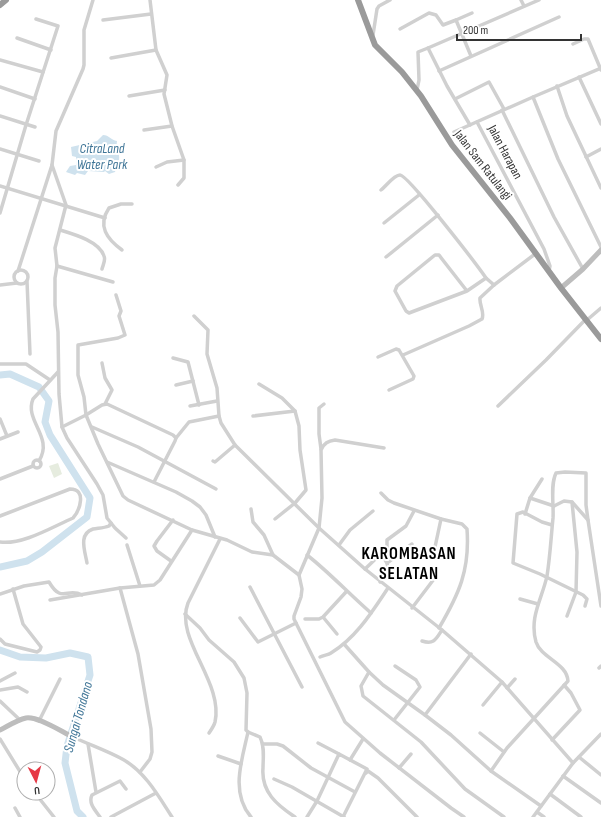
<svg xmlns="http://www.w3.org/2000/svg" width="601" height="817" font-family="'Sofia Sans Condensed',sans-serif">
	<rect width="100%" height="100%" fill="#fff"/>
	<polygon fill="#e6ecdf" points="58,463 62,474 54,478 49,466"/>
	<path fill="#cfe2ee" d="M103,135C109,135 111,140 117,141C116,148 118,148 119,155C120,161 117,167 115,172L109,174L105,171L104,172L88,171L85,175L77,173L75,175L66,172L70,166L76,165V157L72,156L71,147L97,141Z"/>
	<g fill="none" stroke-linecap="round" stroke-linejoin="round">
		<g stroke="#cfe2ee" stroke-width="7">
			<polyline points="0,375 10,374 39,387 49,401 45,422 50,435 90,498 87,517 42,552 27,561 0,567"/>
			<polyline points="0,650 20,657 46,658 70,653 88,657 90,675 67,746 65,763 77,811 83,817"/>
		</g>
		<g stroke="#d0d0d0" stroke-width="3.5">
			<polyline points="150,0 156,50 167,75 164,94 172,126 184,160 184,178 178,185"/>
			<polyline points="521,0 524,6"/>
			<polyline points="103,20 151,14"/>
			<polyline points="400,29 429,13 436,15 443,25 456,20"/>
			<polyline points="373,35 377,9 379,6 390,0"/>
			<polyline points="17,38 51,50"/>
			<polyline points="573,44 584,39 588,39 601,70"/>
			<polyline points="471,56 456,20 472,13"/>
			<polyline points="111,58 156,50"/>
			<polyline points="0,60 43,72"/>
			<polyline points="439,71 559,17"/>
			<polyline points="579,77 601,124"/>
			<polyline points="557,86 567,116 601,188"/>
			<polyline points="0,87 35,99"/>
			<polyline points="417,90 419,80 418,52 428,48"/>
			<polyline points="129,96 165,90"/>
			<polyline points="533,97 558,159 601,247"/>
			<polyline points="455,99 489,82 504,109"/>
			<polyline points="502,110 554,217 583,269"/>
			<polyline points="0,116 35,127"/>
			<polyline points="477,122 544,249 550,266 549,271"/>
			<polyline points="470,125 447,86 428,48 539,0"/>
			<polyline points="144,130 172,126"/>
			<polyline points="454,132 533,97 601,68"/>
			<polyline points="0,149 39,161"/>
			<polyline points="586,157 601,149"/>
			<polyline points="52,165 66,205 55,248 57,266 55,278 55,305 58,332 59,394 62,427 67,438 97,484 103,495 107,518 115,528 126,538"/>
			<polyline points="156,167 167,162 184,160"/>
			<polyline points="0,186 105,218"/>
			<path d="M381,190C386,186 394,175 400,175C408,175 477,265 486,278L494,285"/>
			<polyline points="0,213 26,125 58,26 36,19"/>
			<polyline points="384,223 419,195"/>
			<path d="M60,230C73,234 99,241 104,256C106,260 103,265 102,269"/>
			<path d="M122,250C107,239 97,226 109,208L121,204H132"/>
			<polyline points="386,257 438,215"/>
			<polyline points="57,266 113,282"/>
			<circle cx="21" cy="277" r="7"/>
			<polyline points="18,271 52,165 56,131 83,69 84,65 84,30 93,0"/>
			<polyline points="27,281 30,354"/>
			<polyline points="0,285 17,283"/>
			<polyline points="467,291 409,313 406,311 395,291 397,286 435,255 439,255 442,259 467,291 486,278"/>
			<polyline points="116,295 121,311 119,316 125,335 118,338 78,345 78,375 84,397 86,415 98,444 123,496 128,500 192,530 227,540 252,552 273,555 299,575"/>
			<polyline points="194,316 208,330 207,354 217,388 219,416 221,423 235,445 319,528 365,569 442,630 502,682 573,763"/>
			<polyline points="587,320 601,308"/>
			<path d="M403,355L469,326L482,319C485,312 479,305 480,298L494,285L535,254"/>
			<polyline points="378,357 396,349 399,350 414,376 413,379 389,390"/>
			<polyline points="173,358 188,362 199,405"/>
			<polyline points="102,363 105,378 112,390 105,404"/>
			<polyline points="0,364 26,364 50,380"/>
			<polyline points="259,384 282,398 295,411 299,426 300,450 306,490 295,503 275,519"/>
			<polyline points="176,385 193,381"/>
			<polyline points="190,406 217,401"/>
			<polyline points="498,406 546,360 586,319"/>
			<polyline points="253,416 295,411"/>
			<polyline points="0,419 7,436"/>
			<polyline points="62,427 86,415 102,405 107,404 173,435 176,438 175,441 154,482"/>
			<polyline points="92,427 138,447 216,489"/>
			<polyline points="176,438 189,422 219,416"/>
			<polyline points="0,439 18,432"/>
			<path d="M384,448L335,440C328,441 324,443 321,450L322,498L319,528L299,575L302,589L301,597L294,616V619L345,722L380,753L451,808L464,817"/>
			<polyline points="321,449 319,434 319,408 324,404"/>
			<circle cx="37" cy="464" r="4"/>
			<path d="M39,461C54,437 24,421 33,399L58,372"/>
			<polyline points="213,461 215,462 235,445"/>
			<polyline points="107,462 176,492 192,501 200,507 206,515 215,537"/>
			<polyline points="0,479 33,466"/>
			<path d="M381,493L388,500L394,503L441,519L462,524L467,529C470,570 459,594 439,628"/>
			<polyline points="530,498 554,506"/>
			<polyline points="554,506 564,501 572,502 588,520 601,606"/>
			<polyline points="251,509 253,522 264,535 273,555"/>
			<polyline points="525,514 530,498 542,479"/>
			<path d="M0,516L70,489C87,489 80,510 73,518C52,527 23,545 0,542"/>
			<polyline points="552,525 542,522 523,512 517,514 513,563 540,574 583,595 587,599 585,606"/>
			<polyline points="127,545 140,586"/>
			<polyline points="339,545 350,530 373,511"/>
			<polyline points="435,547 441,519"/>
			<path d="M307,555C330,573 349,594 371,613"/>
			<polyline points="171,561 157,551 154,546 157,541 173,520"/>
			<path d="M87,563C85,551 78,534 93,529C99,528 104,528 109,526L111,523"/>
			<polyline points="387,563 412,544"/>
			<polyline points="365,569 387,548 387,540 406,526 414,511"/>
			<polyline points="380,582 388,569 387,563 381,554"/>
			<polyline points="250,587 302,687"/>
			<polyline points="120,588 138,654 151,729 152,752 150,759 140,772"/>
			<path d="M0,594L24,586L49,582C62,604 67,587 82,595"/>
			<polyline points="520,599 538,604"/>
			<polyline points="50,600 120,588 154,585 160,580 192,530"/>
			<polyline points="412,608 434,579"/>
			<path d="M185,614L200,628L209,640L234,662L244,678L247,693L246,730L248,732L260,737C265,747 263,758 263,768C261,792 277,805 295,817"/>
			<polyline points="567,616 576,592 577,552 572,502"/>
			<polyline points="323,617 337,634"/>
			<polyline points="240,618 258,642 296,623"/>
			<polyline points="305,619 319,619 323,617 346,592"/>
			<polyline points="0,639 5,644 37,652 40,650 41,647 23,624 13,589"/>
			<path d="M422,641C434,645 436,639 442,630"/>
			<polyline points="344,644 369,672 383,685 425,715"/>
			<polyline points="471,654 425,715 451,735 491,771 541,806"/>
			<path d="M320,657C324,655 328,655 331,653C356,638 372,612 388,588"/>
			<polyline points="599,668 601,666"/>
			<polyline points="369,672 361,686 363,696 421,742 465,789 504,817"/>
			<polyline points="0,681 15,673"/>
			<polyline points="507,688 515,679"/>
			<polyline points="0,690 18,687 27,692"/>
			<polyline points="0,701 20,720"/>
			<polyline points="483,705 502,682"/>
			<polyline points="394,720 420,687 416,680 395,666"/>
			<polyline points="39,721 60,679"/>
			<path d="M248,732C242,760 230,792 251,817"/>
			<path d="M209,733C211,730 214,726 215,722C224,682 174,639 188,603L220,539"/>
			<polyline points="480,733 504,752"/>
			<path d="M73,737C90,745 108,751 124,760C146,773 159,797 172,817"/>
			<polyline points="0,739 24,778"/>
			<polyline points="552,740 580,710 571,693 564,685"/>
			<polyline points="318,743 339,754"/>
			<polyline points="88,744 96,792"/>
			<polyline points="263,744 277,744 283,746 311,768 355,792"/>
			<polyline points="218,756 241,764"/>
			<polyline points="579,757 601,775"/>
			<polyline points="350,760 363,739"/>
			<polyline points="399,768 411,754"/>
			<path d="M491,771L507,748L568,681C567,663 541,658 536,642C529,617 542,599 547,576C550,557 551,538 553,518C554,505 550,485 556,473L565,472L586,473V505L588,520"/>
			<polyline points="366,773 368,771 378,778 417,817"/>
			<polyline points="563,776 601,803"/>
			<polyline points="274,779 292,787 344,817"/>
			<polyline points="35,793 54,817"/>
			<polyline points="550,794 581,817"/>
			<polyline points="15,808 20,817"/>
			<polyline points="537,812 544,817"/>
			<path d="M100,817C95,810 88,803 92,795L120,781L126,789"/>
			<polyline points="111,817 156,793"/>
			<polyline points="307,817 317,801 339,754 367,769 343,817"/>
			<polyline points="533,817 573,763 601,734"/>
		</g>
		<g stroke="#bdbdbd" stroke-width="5">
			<polyline points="561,288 583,269 601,250"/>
			<path d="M0,730C8,726 17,720 26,718C38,716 62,732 73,737"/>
		</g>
		<g stroke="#9a9a9a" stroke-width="6">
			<polyline points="358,0 375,45 402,72 421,96 452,145 510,218 561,288 601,339"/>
			<polyline points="0,5 6,0"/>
		</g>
	</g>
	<g text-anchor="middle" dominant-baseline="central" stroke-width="4" stroke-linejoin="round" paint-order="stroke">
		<g font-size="13" fill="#333" stroke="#fff">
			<text transform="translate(505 152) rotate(62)">Jalan Harapan</text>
			<text transform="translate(483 165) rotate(52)">Jalan Sam Ratulangi</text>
		</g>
		<g font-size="14" font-style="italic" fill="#3f7597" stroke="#fff">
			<text x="102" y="148">CitraLand<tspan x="102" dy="16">Water Park</tspan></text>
			<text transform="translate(78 717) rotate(-74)">Sungai Tondano</text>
		</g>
		<g font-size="17" font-weight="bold" letter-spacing="1" fill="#000" stroke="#fff">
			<text x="409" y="554">KAROMBASAN<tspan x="409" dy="20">SELATAN</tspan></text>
		</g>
	</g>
	<g transform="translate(36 781) rotate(174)"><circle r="19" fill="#ffffff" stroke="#adadad"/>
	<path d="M0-3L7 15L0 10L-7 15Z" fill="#e63946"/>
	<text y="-6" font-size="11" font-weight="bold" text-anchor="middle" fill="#333333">U</text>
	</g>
	<path d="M457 34v6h124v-6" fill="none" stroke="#333333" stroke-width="2"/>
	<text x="463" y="34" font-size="12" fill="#333333" stroke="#ffffff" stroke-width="3" paint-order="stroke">200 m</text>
</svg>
